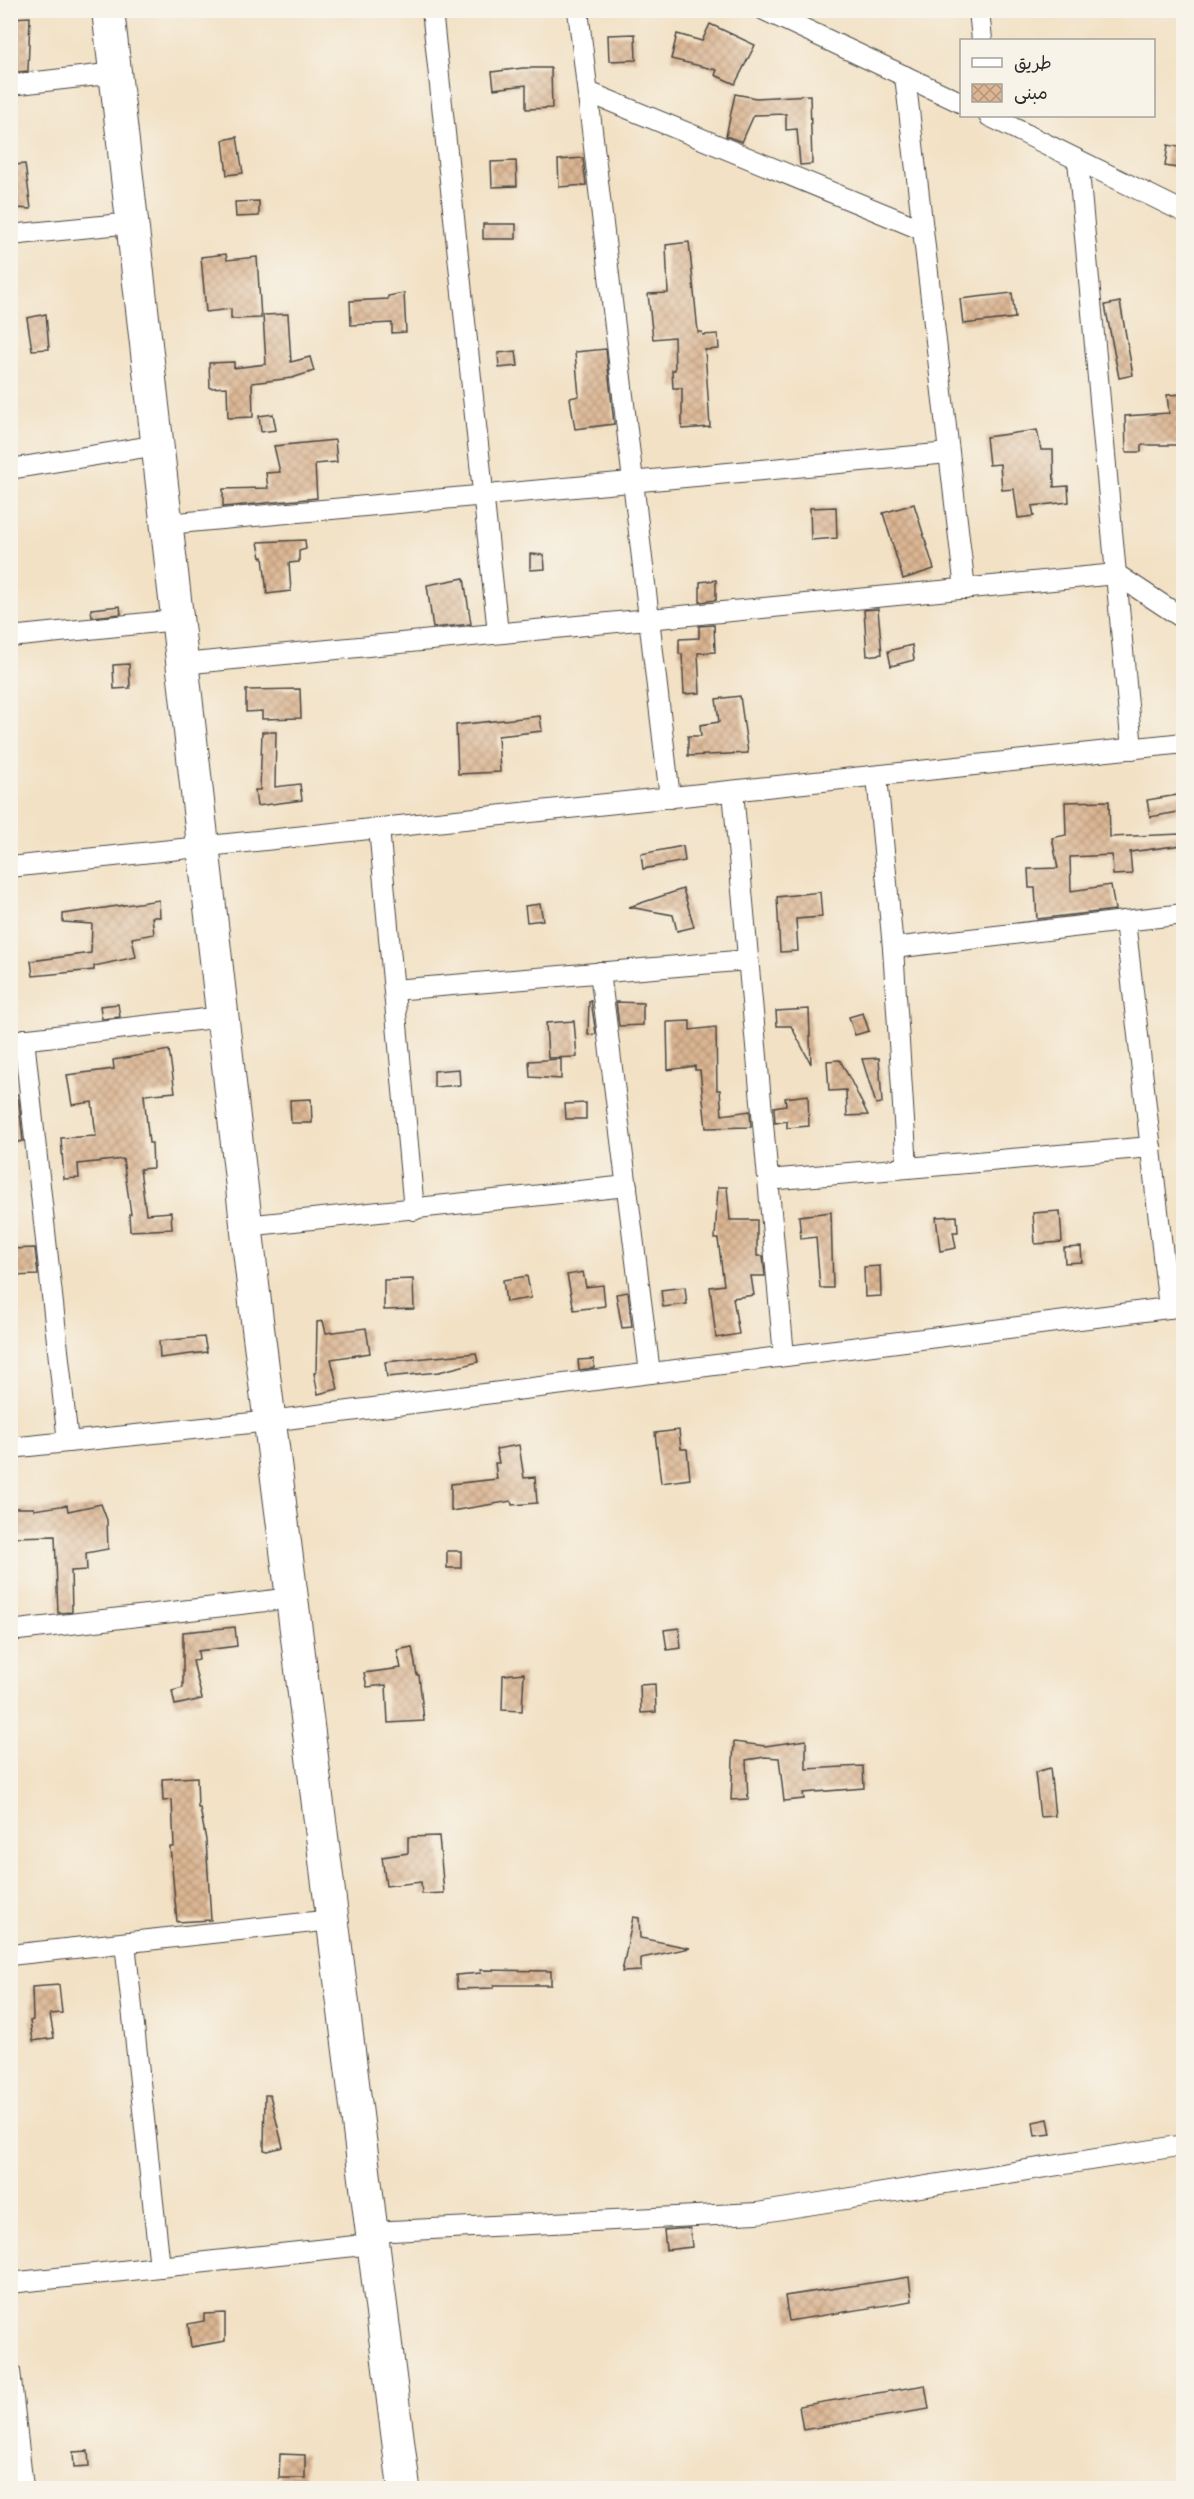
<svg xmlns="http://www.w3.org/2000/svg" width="1194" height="2499" font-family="Mali,'Playpen Sans Arabic',sans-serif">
	<defs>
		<pattern id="building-cross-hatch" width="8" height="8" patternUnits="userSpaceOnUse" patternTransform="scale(1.5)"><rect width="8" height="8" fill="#dcb693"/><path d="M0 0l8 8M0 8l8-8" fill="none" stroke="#b39478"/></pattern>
	</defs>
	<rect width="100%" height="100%" fill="#f7f3e8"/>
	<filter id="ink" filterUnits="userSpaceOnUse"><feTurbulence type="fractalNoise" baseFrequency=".0167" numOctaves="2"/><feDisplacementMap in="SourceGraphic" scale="12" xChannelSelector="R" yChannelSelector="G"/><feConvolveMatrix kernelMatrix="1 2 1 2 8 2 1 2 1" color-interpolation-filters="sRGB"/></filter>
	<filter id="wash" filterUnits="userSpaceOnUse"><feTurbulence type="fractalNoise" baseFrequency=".008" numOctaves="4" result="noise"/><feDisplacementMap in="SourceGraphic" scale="24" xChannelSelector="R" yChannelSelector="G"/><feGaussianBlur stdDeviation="1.35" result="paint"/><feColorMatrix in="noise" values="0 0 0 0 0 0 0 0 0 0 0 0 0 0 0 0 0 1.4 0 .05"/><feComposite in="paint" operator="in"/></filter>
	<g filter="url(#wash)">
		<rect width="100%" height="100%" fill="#f2e1c5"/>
		<g id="blocks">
			<g fill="url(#building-cross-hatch)">
				<polygon points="30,17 28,71 10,73 10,18"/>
				<polygon points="710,24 755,45 735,84 715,75 717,70 671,59 677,34 702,41"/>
				<polygon points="635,34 636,60 609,61 608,35"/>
				<polygon points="523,68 551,68 552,108 526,109 526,85 494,89 492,72"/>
				<polygon points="735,94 756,98 810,95 812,164 800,165 797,129 786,130 786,114 754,115 742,142 726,136"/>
				<polygon points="237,137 243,173 227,175 223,140"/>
				<polygon points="1168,145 1184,148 1184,169 1165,166"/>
				<polygon points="583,158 586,185 559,187 558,160"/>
				<polygon points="516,161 517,186 492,187 491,162"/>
				<polygon points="25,164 31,209 15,208 14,165"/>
				<polygon points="259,201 259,216 236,217 235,202"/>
				<rect x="483" y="224" width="33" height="15"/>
				<polygon points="689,242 698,332 702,332 703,335 718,334 719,349 705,350 710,427 682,429 682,388 673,388 672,370 675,370 674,337 653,339 648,294 668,293 666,245"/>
				<polygon points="226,254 227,260 257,257 261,318 231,319 231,309 206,312 201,257"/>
				<polygon points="404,293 406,332 392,333 392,323 351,325 350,301 388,299 388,296"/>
				<polygon points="1012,293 1015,318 963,324 960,299"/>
				<polygon points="1120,302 1133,375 1119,378 1105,305"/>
				<polygon points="46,314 49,349 32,350 27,318"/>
				<polygon points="288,314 291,362 310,357 314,371 292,378 252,383 253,417 228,418 227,387 210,388 209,363 234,362 234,368 266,364 263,315"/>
				<polygon points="606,349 614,424 575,429 570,398 579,396 575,352"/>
				<polygon points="516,351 518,366 499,368 498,353"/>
				<polygon points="1184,394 1184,445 1141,445 1141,452 1126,452 1125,416 1169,413 1167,395"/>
				<polygon points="273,414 276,430 261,432 259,416"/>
				<polygon points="1037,430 1041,450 1053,450 1054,487 1068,486 1069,502 1032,506 1034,516 1018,518 1014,489 1002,490 1000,464 989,465 986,437"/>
				<polygon points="335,440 337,462 315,464 317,498 223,507 223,489 268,488 266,473 280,472 274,446"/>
				<polygon points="914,504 934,569 903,579 883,513"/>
				<polygon points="836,507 837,538 811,540 810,508"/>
				<polygon points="305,540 306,549 299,551 299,562 289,563 291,591 267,594 263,557 261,558 258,542"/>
				<polygon points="530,554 544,555 545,569 530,570"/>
				<polygon points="464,578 471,624 433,628 427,585"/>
				<polygon points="716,580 716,600 700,602 700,582"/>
				<polygon points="120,606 121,614 92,617 91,609"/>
				<polygon points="878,609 882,654 867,656 864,610"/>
				<polygon points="714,625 715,652 698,653 700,693 684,694 682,654 679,654 679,639 699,638 699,626"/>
				<polygon points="912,645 914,660 891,666 888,651"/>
				<polygon points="129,664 130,688 114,689 113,665"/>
				<polygon points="300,689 301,718 262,719 262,711 246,712 246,690"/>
				<polygon points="740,696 748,753 688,756 688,736 701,736 700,725 719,722 716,699"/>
				<polygon points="540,716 542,731 498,736 500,772 458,774 456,725"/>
				<polygon points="262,732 276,732 275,787 300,784 302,800 257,806 255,790 260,790"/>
				<polygon points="1184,794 1184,811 1150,817 1147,800"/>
				<polygon points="1109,801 1110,837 1181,834 1182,845 1130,852 1132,874 1113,875 1112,855 1070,857 1071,891 1111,885 1115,910 1037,919 1035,888 1029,888 1028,869 1058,868 1052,838 1066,835 1065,802"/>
				<polygon points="683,846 685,861 643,869 641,854"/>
				<polygon points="683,889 694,927 677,931 673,915 629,907"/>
				<polygon points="820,892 822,917 796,919 798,951 780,952 777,897"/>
				<polygon points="159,900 160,917 152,917 154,934 132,938 136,957 94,966 94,970 33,976 31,961 91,953 92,924 63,922 63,914"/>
				<polygon points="540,904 543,920 527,922 525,906"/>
				<polygon points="589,1001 591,1001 596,1034 588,1035"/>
				<polygon points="616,1002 643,1003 643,1025 619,1026"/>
				<polygon points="118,1004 120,1017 102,1019 100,1006"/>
				<polygon points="809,1009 811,1064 791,1026 777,1026 776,1011"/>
				<polygon points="863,1013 869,1031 855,1035 849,1017"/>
				<polygon points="574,1021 577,1057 548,1058 546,1023"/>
				<polygon points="690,1021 690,1030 716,1027 717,1090 720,1090 722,1115 750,1111 751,1127 706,1128 700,1070 695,1070 695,1066 668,1070 667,1022"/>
				<polygon points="169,1050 175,1092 144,1095 149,1143 152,1143 153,1168 140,1169 146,1214 171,1212 172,1229 130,1231 129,1214 131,1214 123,1159 78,1164 79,1178 64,1179 61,1138 96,1136 92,1102 72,1105 67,1075 114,1069 113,1060"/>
				<polygon points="879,1058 882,1103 876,1104 862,1059"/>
				<polygon points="561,1059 561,1079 530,1077 529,1061"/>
				<polygon points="840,1060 851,1081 868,1115 847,1116 846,1090 829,1091 827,1061"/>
				<polygon points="459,1069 460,1085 434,1087 434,1071"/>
				<polygon points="18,1094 23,1141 14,1143 10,1095"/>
				<polygon points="808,1095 809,1126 787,1128 787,1121 775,1123 774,1107 786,1105 785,1098"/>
				<polygon points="311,1099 312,1123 291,1123 290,1100"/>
				<polygon points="586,1103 586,1119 566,1119 565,1104"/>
				<polygon points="718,1187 727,1187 730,1220 757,1220 757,1256 763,1256 765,1276 751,1276 754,1295 733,1298 739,1334 716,1338 710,1287 724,1285 718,1239 715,1239"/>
				<polygon points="1060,1211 1062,1242 1035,1244 1033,1213"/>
				<polygon points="831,1212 833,1288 820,1288 816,1237 801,1239 799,1216"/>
				<polygon points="957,1216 958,1232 953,1232 956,1248 940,1251 936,1217"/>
				<polygon points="1081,1247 1082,1262 1065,1263 1064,1248"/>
				<polygon points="35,1248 38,1275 10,1276 10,1249"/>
				<polygon points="880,1266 881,1296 865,1297 864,1267"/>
				<polygon points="583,1272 586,1287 603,1285 605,1306 574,1310 567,1275"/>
				<polygon points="527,1276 531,1298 506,1302 503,1280"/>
				<polygon points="413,1279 414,1309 384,1310 384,1280"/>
				<polygon points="685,1287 687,1304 663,1307 661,1290"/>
				<polygon points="628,1292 632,1327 622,1328 616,1294"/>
				<polygon points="323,1321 326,1333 366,1328 370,1353 331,1359 338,1389 318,1394 314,1373 316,1373 317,1322"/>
				<polygon points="204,1337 207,1352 160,1358 159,1341"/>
				<polygon points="476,1353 478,1362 439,1372 387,1377 385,1362"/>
				<polygon points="594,1359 594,1368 579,1370 578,1360"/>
				<polygon points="679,1430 681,1449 687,1449 690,1479 661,1483 655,1433"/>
				<polygon points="519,1445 524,1478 535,1477 537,1503 512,1505 511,1501 451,1511 451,1484 497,1479 495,1463 499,1463 496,1449"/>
				<polygon points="101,1504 107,1520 108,1549 86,1553 87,1570 71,1571 72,1612 58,1613 55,1536 10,1537 10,1508 34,1508 34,1510 67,1505 68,1511"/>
				<rect x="447" y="1551" width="14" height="17"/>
				<polygon points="235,1627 237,1646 198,1651 199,1660 193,1661 202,1699 175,1705 172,1691 183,1688 183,1632"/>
				<polygon points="679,1628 681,1648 667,1650 664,1630"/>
				<polygon points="412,1647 417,1675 419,1675 424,1721 388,1723 386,1685 367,1687 364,1673 401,1668 397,1650"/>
				<polygon points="524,1673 522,1711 502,1710 503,1675"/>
				<polygon points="655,1684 656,1712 641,1713 640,1685"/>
				<polygon points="806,1740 806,1769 863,1766 864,1788 803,1793 804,1799 784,1801 779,1758 765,1757 746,1760 748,1799 731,1800 734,1742 765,1746"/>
				<polygon points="1050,1768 1055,1816 1040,1817 1035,1772"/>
				<polygon points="197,1777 198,1808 200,1808 206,1840 211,1920 177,1922 170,1847 174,1847 172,1800 163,1801 162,1779"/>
				<polygon points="439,1836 444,1893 422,1894 421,1882 386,1886 382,1857 408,1853 408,1837"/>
				<polygon points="633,1917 639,1918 640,1938 690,1948 641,1958 641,1971 622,1972"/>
				<polygon points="480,1970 551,1971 551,1985 494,1985 494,1988 457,1989 456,1975 481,1973"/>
				<polygon points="59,1985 62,2013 50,2014 54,2038 33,2041 30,2021 33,2020 32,1987"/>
				<polygon points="265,2095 270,2095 283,2147 268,2151 264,2150"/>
				<polygon points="1048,2119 1051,2134 1035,2136 1033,2122"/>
				<polygon points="690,2228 692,2247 666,2250 664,2230"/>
				<polygon points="909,2277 912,2301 789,2321 785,2296"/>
				<polygon points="225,2313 225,2341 191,2347 188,2324 204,2321 204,2314"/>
				<polygon points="925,2385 929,2409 803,2430 799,2406"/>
				<polygon points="88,2451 89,2466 74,2467 73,2452"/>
				<polygon points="280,2454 305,2455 305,2478 279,2478"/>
			</g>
		</g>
	</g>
	<g filter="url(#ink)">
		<use href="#blocks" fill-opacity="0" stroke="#494642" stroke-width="1.5"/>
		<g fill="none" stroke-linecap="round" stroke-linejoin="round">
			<defs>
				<g id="minor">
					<polyline points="432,10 498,633"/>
					<polyline points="578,10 670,798"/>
					<polyline points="764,10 962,103"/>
					<polyline points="979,10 982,40"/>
					<polyline points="905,76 965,589"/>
					<polyline points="10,85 116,73"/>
					<polyline points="588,92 923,230"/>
					<polyline points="989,116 1184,212"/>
					<polyline points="1078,160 1132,749"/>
					<polyline points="10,235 132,223"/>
					<polyline points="10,469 158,445"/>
					<polyline points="167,524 949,453"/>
					<polyline points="10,637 177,620"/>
					<polyline points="182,664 1116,574 1184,619"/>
					<polyline points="877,776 893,948 907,1168"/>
					<polyline points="733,791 784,1356"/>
					<polyline points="379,828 414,1210"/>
					<polyline points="10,867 1184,743"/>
					<polyline points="1125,921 1169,1308"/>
					<polyline points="893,948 1184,914"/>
					<polyline points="600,972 650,1373"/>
					<polyline points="394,990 748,960"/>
					<polyline points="24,1039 68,1442"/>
					<polyline points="11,1041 223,1017"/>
					<polyline points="768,1180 1151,1147"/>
					<polyline points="246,1226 627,1186"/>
					<polyline points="10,1448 270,1421 1184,1306"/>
					<polyline points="10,1631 292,1598"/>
					<polyline points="125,1943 160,2267"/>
					<polyline points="10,1955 332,1920"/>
					<polyline points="371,2232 757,2213 1184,2145"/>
					<polyline points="10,2283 373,2244"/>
					<polyline points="10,2371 23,2488"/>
				</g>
				<polyline id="primary" points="108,10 257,1320 404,2488"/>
			</defs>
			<use href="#minor" stroke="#494642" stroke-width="22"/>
			<use href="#primary" stroke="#494642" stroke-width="34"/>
			<use href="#minor" stroke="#fff" stroke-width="20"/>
			<use href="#primary" stroke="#fff" stroke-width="32"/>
		</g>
	</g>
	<rect width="1194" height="2499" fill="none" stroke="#f7f3e8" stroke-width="36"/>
	<rect x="960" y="39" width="195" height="78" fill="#f7f3e8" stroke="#a5a39c" stroke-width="1.5"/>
	<rect x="972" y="58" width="30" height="9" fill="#ffffff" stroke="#a5a39c" stroke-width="1.5"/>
	<text x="1014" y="69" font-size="18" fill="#2b2b2b">طريق</text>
	<rect x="972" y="84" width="30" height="18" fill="url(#building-cross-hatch)" stroke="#a5a39c" stroke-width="1.5"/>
	<text x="1014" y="99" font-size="18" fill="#2b2b2b">مبنى</text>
</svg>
